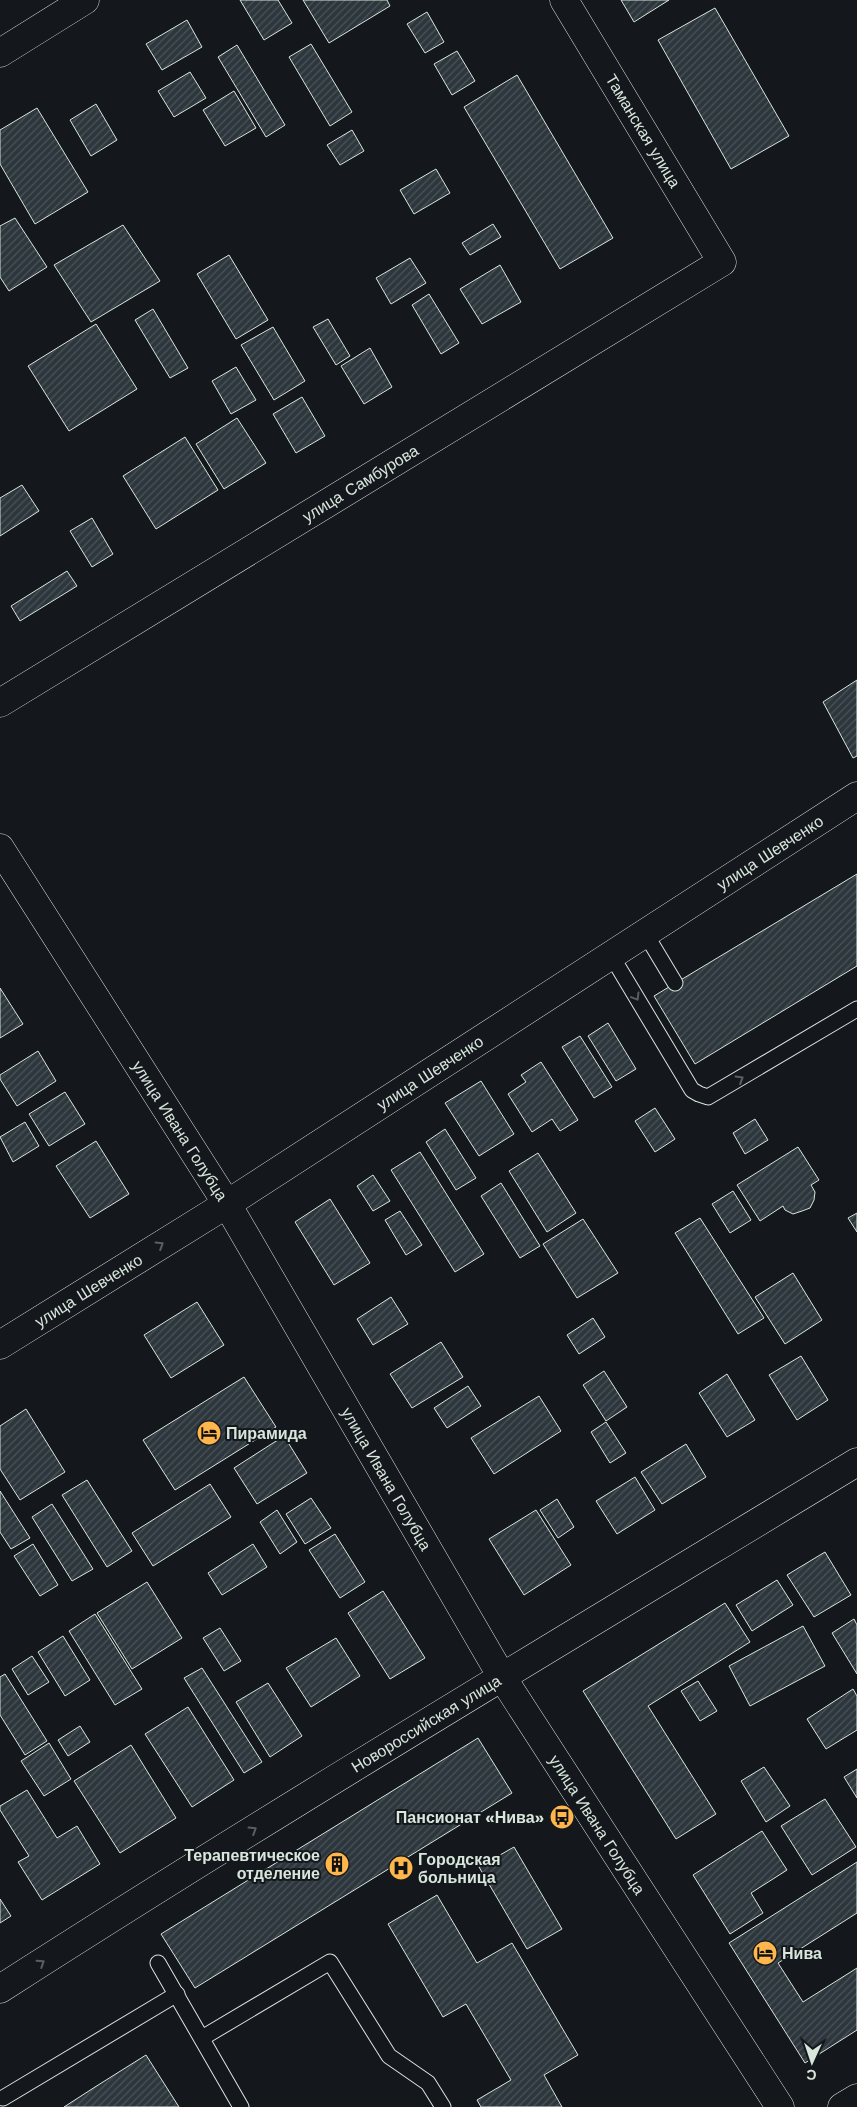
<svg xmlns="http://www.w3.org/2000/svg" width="857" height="2107" font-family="'Work Sans',sans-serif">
	<defs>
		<pattern id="building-hatch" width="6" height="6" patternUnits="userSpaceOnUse" patternTransform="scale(1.25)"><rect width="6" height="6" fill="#2c363c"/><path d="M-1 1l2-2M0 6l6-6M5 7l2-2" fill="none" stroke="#4a5358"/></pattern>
	</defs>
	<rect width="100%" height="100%" fill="#14181c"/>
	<g fill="url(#building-hatch)" stroke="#d8e6dc">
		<polygon points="240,0 278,0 292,23 264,40"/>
		<polygon points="303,0 387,0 390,6 329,43"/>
		<polygon points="621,0 669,0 634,22"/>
		<polygon points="715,8 789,136 731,169 658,40"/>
		<polygon points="427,12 444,42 425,53 407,24"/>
		<polygon points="187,20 202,47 162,70 146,44"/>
		<polygon points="311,44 352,112 330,126 289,57"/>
		<polygon points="237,45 285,125 266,137 218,57"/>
		<polygon points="457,51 475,81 452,95 434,64"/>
		<polygon points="190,72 206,98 174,117 158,91"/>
		<polygon points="517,75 613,238 560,269 464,107"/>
		<polygon points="234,91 256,128 225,146 203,110"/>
		<polygon points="96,104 117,140 91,156 70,120"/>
		<polygon points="37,108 88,192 35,224 0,164 0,130"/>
		<polygon points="352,130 364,151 340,165 327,145"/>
		<polygon points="436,169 450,193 414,214 400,190"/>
		<polygon points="15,218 47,267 9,291 0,277 0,226"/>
		<polygon points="493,224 501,237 470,255 462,243"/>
		<polygon points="123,225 160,281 91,322 54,265"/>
		<polygon points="229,255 268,320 236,339 197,274"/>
		<polygon points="410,258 426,283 391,304 376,278"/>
		<polygon points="500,265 521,302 482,324 460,289"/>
		<polygon points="429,294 459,343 441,354 412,305"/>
		<polygon points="153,309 188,368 170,378 135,320"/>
		<polygon points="328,319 350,356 336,365 313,327"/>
		<polygon points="96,324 137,389 69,431 28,366"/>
		<polygon points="273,327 305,381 274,400 241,345"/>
		<polygon points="370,348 392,387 364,404 341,366"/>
		<polygon points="236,367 256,400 231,414 212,381"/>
		<polygon points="302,397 325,436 296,453 273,414"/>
		<polygon points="237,418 266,463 224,489 196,444"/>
		<polygon points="185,437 218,490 156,529 123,476"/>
		<polygon points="22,485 39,511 0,536 0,498"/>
		<polygon points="92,518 113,554 92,567 70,531"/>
		<polygon points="67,571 77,586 20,621 11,606"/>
		<polygon points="857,680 857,756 853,758 823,702"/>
		<polygon points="857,874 857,966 695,1064 654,996"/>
		<polygon points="0,988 23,1024 0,1038"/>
		<polygon points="608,1023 636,1069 616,1081 588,1036"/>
		<polygon points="580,1036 612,1087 594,1098 562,1047"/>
		<polygon points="38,1051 56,1081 17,1106 0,1079 0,1075"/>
		<polygon points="541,1062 578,1120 560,1131 552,1119 532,1132 508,1094 526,1082 521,1075"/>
		<polygon points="481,1081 514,1134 479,1156 445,1103"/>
		<polygon points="65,1092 85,1124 49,1146 29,1114"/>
		<polygon points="655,1108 675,1139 655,1152 635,1121"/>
		<polygon points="755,1119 768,1140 745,1154 733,1133"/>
		<polygon points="25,1122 39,1146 13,1162 0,1137"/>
		<polygon points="445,1129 476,1178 456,1190 426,1142"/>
		<polygon points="96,1141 129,1194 90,1218 56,1166"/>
		<polygon points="798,1147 819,1180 811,1185 815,1192 814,1200 810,1208 802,1211 793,1214 785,1210 783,1206 760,1221 737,1185"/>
		<polygon points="420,1152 484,1254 455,1272 391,1170"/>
		<polygon points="538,1153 576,1213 547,1232 509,1171"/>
		<polygon points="373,1175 390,1201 373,1211 357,1186"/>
		<polygon points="501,1183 540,1246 520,1258 481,1196"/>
		<polygon points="733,1191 751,1220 730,1233 712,1204"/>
		<polygon points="330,1199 370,1263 334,1285 295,1222"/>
		<polygon points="400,1211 422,1245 406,1255 385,1220"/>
		<polygon points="857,1213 857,1232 848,1218"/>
		<polygon points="700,1218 764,1318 738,1334 675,1233"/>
		<polygon points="583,1219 618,1273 577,1298 543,1244"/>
		<polygon points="793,1273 822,1320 785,1344 755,1297"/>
		<polygon points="391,1297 408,1324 373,1345 357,1319"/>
		<polygon points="197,1302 224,1345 171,1378 144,1335"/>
		<polygon points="593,1318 605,1337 579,1354 567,1335"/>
		<polygon points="441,1342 463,1377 412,1408 390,1374"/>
		<polygon points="801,1356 828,1400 797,1420 769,1375"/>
		<polygon points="604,1371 627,1407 606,1421 583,1385"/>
		<polygon points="727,1374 755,1420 727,1437 699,1393"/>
		<polygon points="244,1377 276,1427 175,1490 143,1440"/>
		<polygon points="468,1386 481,1406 447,1428 434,1408"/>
		<polygon points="539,1396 561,1431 494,1474 471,1438"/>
		<polygon points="26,1409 65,1472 20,1500 0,1469 0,1426"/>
		<polygon points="606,1422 626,1453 610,1463 591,1432"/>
		<polygon points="284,1436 307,1473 257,1504 234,1468"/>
		<polygon points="686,1444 706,1477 662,1504 641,1472"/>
		<polygon points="635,1477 655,1510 617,1534 596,1501"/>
		<polygon points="87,1480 132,1551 107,1567 62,1495"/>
		<polygon points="210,1484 231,1517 153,1566 132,1533"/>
		<polygon points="0,1491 30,1538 11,1549 0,1532"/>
		<polygon points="311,1498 331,1528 305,1544 286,1514"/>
		<polygon points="557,1499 574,1527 558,1538 540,1510"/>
		<polygon points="52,1504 93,1569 72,1581 32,1517"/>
		<polygon points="277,1510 297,1542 280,1554 260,1522"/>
		<polygon points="536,1510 571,1565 524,1595 489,1539"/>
		<polygon points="335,1534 365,1582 340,1598 309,1550"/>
		<polygon points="33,1544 58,1585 40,1596 14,1556"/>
		<polygon points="253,1544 267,1567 222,1595 208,1573"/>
		<polygon points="825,1552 851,1595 814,1617 787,1575"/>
		<polygon points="777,1580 793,1605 752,1631 736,1605"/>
		<polygon points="147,1582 182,1638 132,1669 97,1613"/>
		<polygon points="383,1591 425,1658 390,1679 348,1613"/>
		<polygon points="725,1603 750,1642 648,1706 716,1814 676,1839 583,1691"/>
		<polygon points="95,1614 142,1689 115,1705 69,1631"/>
		<polygon points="854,1619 857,1625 857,1674 832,1633"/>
		<polygon points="803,1626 825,1666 750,1706 729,1666"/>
		<polygon points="220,1628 241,1661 224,1671 203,1638"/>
		<polygon points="63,1636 90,1680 65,1696 38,1652"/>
		<polygon points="336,1638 360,1676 311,1707 286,1668"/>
		<polygon points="32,1656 49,1682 28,1695 12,1669"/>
		<polygon points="202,1668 262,1762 244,1773 184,1678"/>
		<polygon points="5,1674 47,1741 25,1755 0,1715 0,1677"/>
		<polygon points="698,1681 717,1711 700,1721 681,1691"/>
		<polygon points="268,1683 302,1736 270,1757 236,1702"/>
		<polygon points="853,1689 857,1696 857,1730 826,1749 807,1719"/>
		<polygon points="188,1707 234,1780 192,1807 145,1734"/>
		<polygon points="80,1726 90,1742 68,1756 58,1740"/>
		<polygon points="478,1738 512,1793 195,1988 161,1934"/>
		<polygon points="49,1743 71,1779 44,1796 21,1761"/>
		<polygon points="131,1745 176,1818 120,1853 74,1781"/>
		<polygon points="764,1767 790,1806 766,1822 741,1781"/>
		<polygon points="857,1769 857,1798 844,1777"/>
		<polygon points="27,1790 57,1838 77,1826 100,1864 42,1900 18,1862 29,1856 0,1810 0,1806"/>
		<polygon points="825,1799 856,1847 812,1875 781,1826"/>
		<polygon points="762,1831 787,1870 751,1893 763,1913 730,1934 693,1875"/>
		<polygon points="514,1847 562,1929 527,1949 479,1867"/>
		<polygon points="857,1862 857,1913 778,1963 803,2002 857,1968 857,2030 805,2063 729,1943"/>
		<polygon points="437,1895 477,1963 512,1943 578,2055 544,2075 562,2107 481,2107 477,2100 511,2080 466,2004 443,2017 388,1924"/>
		<polygon points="0,1899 11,1916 0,1923"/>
		<polygon points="146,2055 179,2107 64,2107 95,2087"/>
	</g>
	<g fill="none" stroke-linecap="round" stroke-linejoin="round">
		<defs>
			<g id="lane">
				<polyline points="645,933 675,983"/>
				<polyline points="611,955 692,1090 699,1094 708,1097 857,1009"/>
				<polyline points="158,1963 241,2107"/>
				<polyline points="202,2038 330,1962 389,2056 428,2083 443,2107"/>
				<polyline points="3,2098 177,1994"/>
			</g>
			<g id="street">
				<polyline points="0,53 85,0"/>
				<path id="s1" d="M0,703L722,262L564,0"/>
				<path id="s2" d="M0,1345L227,1204L857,796"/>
				<path id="s3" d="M0,1989C282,1808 570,1636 857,1462"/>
				<polyline points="842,2107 857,2098"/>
			</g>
			<g id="secondary">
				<path id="s4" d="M0,848L227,1204L502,1677L780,2107"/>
			</g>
		</defs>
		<use href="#lane" stroke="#d8e6dc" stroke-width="17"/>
		<use href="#street" stroke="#d8e6dc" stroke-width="29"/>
		<use href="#secondary" stroke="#d8e6dc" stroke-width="29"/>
		<use href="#lane" stroke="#14181c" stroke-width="15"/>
		<use href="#street" stroke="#14181c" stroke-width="28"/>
		<use href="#secondary" stroke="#14181c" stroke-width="28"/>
	</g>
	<defs><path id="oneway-chevron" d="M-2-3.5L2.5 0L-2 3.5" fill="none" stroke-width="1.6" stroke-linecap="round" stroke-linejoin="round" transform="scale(1.25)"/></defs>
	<g stroke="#59605f">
		<use href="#oneway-chevron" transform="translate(636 997) rotate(59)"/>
		<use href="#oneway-chevron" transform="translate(740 1079) rotate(-31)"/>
		<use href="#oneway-chevron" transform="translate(160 1245) rotate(-32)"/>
		<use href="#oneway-chevron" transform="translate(253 1830) rotate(-32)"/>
		<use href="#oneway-chevron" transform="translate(41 1963) rotate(-33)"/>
	</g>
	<defs>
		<symbol id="hotel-disc" viewBox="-11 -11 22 22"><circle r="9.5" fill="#ffb74d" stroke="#14181c"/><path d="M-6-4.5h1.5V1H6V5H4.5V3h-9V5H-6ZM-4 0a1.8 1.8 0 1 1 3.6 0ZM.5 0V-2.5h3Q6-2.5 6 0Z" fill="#111"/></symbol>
		<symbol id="bus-disc" viewBox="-11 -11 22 22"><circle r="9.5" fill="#ffb74d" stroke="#14181c"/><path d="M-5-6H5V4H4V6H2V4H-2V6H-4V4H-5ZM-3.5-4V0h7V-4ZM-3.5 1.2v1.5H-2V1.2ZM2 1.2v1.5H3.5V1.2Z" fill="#111"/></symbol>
		<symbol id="building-disc" viewBox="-11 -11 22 22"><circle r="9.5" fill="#ffb74d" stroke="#14181c"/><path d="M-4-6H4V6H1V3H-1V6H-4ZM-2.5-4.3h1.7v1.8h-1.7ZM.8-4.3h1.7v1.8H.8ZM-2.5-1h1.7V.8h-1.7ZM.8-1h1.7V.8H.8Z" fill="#111"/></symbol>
		<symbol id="hospital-disc" viewBox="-11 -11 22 22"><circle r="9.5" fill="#ffb74d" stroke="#14181c"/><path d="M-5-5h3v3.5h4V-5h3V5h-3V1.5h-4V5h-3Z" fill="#111"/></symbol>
	</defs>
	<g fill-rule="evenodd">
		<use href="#hotel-disc" x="195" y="1419" width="28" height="28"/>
		<use href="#bus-disc" x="548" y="1803" width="28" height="28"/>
		<use href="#building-disc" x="323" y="1850" width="28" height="28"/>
		<use href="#hospital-disc" x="387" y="1854" width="28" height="28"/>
		<use href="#hotel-disc" x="751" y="1939" width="28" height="28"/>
	</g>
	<g text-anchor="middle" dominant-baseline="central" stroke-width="4" stroke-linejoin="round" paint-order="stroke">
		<g font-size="16" fill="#d8e6dc" stroke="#14181c">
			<text transform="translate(643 131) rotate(59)">Таманская улица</text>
			<text stroke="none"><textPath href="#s1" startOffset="422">улица Самбурова</textPath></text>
			<text stroke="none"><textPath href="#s2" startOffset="914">улица Шевченко</textPath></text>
			<text stroke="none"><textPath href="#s2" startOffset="509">улица Шевченко</textPath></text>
			<text stroke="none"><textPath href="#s4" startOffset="335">улица Ивана Голубца</textPath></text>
			<text stroke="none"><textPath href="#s2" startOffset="104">улица Шевченко</textPath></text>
			<text stroke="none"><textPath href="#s4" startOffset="740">улица Ивана Голубца</textPath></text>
			<text stroke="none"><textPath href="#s3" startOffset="502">Новороссийская улица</textPath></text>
			<text stroke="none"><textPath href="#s4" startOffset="1145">улица Ивана Голубца</textPath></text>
		</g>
		<g font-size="16" font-weight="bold" fill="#d8e6dc" stroke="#14181c" text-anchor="start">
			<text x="226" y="1433">Пирамида</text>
			<text x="544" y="1817" text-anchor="end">Пансионат «Нива»</text>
			<text x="320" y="1855" text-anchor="end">Терапевтическое<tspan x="320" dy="18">отделение</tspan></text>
			<text x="418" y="1859">Городская<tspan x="418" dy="18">больница</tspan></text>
			<text x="782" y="1953">Нива</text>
		</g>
	</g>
	<g transform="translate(812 2062) rotate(183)" stroke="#14181c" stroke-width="4" paint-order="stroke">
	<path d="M0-4L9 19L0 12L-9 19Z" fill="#d8e6dc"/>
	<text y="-8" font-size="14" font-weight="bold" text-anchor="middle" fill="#d8e6dc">С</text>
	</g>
</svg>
